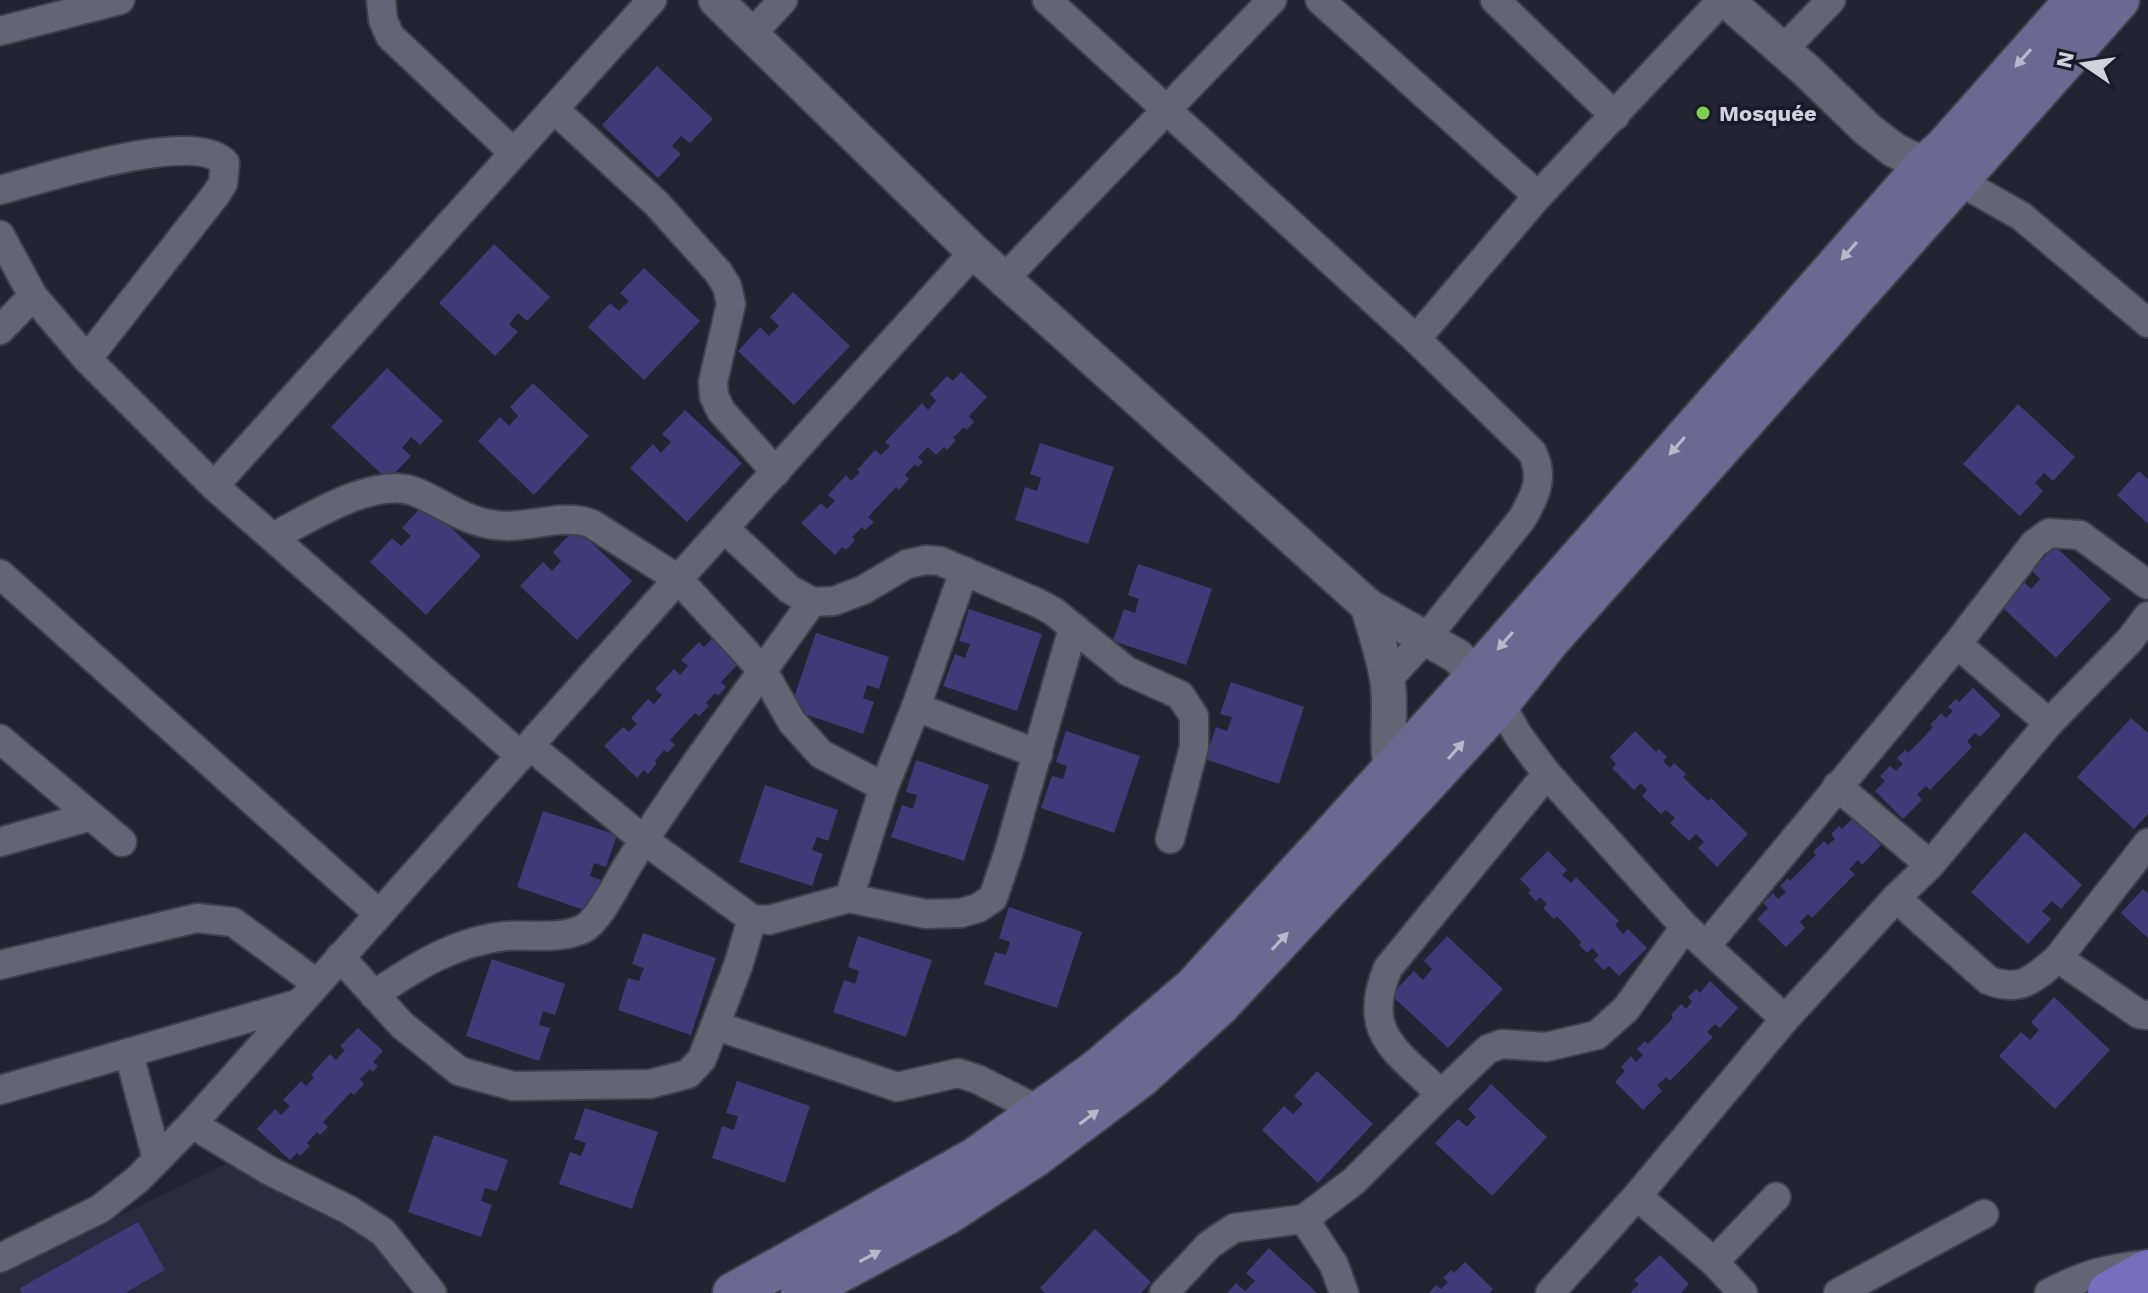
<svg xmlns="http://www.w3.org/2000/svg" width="2148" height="1293" font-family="'Work Sans',sans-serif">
	<rect width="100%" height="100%" fill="#232331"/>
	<polygon fill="#2b2a3e" points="240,1157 379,1241 409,1293 0,1293 0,1274"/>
	<g fill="#423a78">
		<polygon points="657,66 713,119 690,143 681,136 672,146 681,154 658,178 602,125"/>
		<polygon points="494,244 550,297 527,321 518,313 509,324 518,332 495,356 439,303"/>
		<polygon points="644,268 700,321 644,380 588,327 610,303 619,311 629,301 620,293"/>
		<polygon points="793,292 850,346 794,405 738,351 760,327 769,336 779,326 770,317"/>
		<polygon points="387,368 443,421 420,445 411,437 402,448 411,456 388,480 331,427"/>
		<polygon points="961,372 987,397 969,416 974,422 966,430 964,427 953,438 956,440 947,450 944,447 936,455 928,447 918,457 923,462 918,467 915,464 905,475 909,479 899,490 896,487 868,517 874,522 865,530 862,527 852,537 855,540 846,550 842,547 835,555 801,523 821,503 827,509 835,501 828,495 846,475 851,481 860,472 857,470 875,450 881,455 890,446 885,442 922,403 928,410 936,401 930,394 947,376 953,381"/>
		<polygon points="533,383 589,436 534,495 478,441 500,417 509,426 518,416 510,407"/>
		<polygon points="2018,404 2075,457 2053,481 2044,473 2035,483 2043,491 2020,516 1963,464"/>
		<polygon points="685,410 742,463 687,522 630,468 653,444 661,453 671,442 662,434"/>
		<polygon points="1040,443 1114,467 1088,544 1015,520 1025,487 1037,491 1041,478 1030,474"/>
		<polygon points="2139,471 2148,479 2148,524 2117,495"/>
		<polygon points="425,503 481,556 426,615 370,562 392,538 401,546 411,536 402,528"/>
		<polygon points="576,528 632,581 577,640 520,586 543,562 552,571 561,561 553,552"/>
		<polygon points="2055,546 2111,599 2056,658 1999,604 2022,580 2031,589 2040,579 2032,571"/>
		<polygon points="1138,564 1212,589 1186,665 1113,641 1124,609 1135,613 1139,599 1128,595"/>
		<polygon points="969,609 1042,634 1017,711 943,686 955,654 965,658 970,644 959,641"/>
		<polygon points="816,633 889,657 879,689 867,685 863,698 874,702 863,734 790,709"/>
		<polygon points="713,638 739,663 721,682 726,687 718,696 715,693 706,703 709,706 699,716 695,713 670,740 675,745 667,753 664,750 655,761 657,763 648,774 644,770 637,778 604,746 623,727 629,732 637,724 631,718 648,699 654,704 662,695 655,689 674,669 680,675 688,666 681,660 699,642 704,647"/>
		<polygon points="1231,682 1304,707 1279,784 1205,759 1216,727 1227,731 1232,717 1220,714"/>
		<polygon points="1973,688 2001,715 1980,737 1975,733 1967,741 1972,747 1930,790 1926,786 1917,794 1922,800 1903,819 1875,791 1885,781 1880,776 1890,766 1896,771 1903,764 1897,758 1905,750 1908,753 1924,737 1933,727 1930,725 1941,713 1946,718 1953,711 1948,707 1956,699 1959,702"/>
		<polygon points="2131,718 2148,733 2148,814 2134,829 2077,777"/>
		<polygon points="1066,731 1140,756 1114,833 1041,808 1052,776 1063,779 1067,766 1056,762"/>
		<polygon points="1635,731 1656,752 1659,749 1667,757 1663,761 1670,768 1674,763 1686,774 1683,777 1690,784 1708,801 1711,798 1748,834 1717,867 1698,848 1704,842 1696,834 1689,841 1670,823 1675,818 1666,810 1661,814 1642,796 1647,790 1641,783 1634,790 1612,768 1616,764 1610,757"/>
		<polygon points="916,760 989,785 964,861 891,837 902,805 913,809 917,795 906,792"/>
		<polygon points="765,785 838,810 828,841 817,837 812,850 823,854 812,886 739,862"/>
		<polygon points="543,811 617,835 606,867 594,863 590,876 601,880 590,912 517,887"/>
		<polygon points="1853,818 1881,845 1862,865 1858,860 1849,869 1855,874 1812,918 1808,914 1800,922 1805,928 1786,947 1757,919 1768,908 1763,903 1773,893 1778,899 1786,892 1780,886 1788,878 1790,881 1816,855 1813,852 1824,841 1828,845 1835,839 1831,834 1839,826 1842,829"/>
		<polygon points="2025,832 2082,885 2061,909 2052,901 2042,911 2051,919 2028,944 1971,892"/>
		<polygon points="1548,851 1567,870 1562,875 1571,883 1576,877 1619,921 1615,925 1623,934 1628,929 1647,948 1619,976 1609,966 1604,970 1594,960 1599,955 1592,948 1587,953 1579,945 1581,942 1557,916 1554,919 1543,908 1547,904 1540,897 1536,901 1528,893 1531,890 1520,879"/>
		<polygon points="2143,889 2148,893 2148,938 2121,913"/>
		<polygon points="1009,907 1082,932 1057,1008 984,984 995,952 1006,955 1010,942 999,938"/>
		<polygon points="643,933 716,958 691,1035 618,1010 628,978 639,981 644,968 632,964"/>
		<polygon points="858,936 932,960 906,1037 833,1012 844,980 855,984 859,971 848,967"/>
		<polygon points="1447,936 1503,989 1448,1048 1391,995 1414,971 1423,980 1432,969 1424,961"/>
		<polygon points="492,959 565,984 555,1015 543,1011 539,1025 550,1028 539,1061 466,1036"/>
		<polygon points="1710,981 1738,1008 1720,1028 1715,1024 1707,1032 1713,1037 1670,1081 1666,1077 1657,1085 1662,1091 1643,1110 1615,1082 1625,1071 1621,1067 1631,1056 1636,1062 1643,1055 1637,1049 1645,1041 1648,1044 1673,1018 1671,1015 1681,1004 1686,1009 1692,1002 1688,997 1696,989 1700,993"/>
		<polygon points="2054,997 2110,1050 2055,1109 1999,1056 2021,1032 2030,1040 2039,1030 2031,1022"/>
		<polygon points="358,1028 383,1051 373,1062 378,1066 373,1072 370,1069 360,1079 364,1084 354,1095 351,1092 323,1122 328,1127 320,1135 317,1132 307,1143 310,1146 300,1156 297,1153 290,1160 257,1129 275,1109 281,1115 290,1106 283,1100 301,1081 306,1086 314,1078 311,1075 330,1054 336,1060 345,1050 340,1046"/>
		<polygon points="1317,1071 1373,1124 1318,1183 1262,1130 1284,1106 1293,1114 1303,1104 1294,1096"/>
		<polygon points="737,1081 810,1106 785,1183 712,1158 722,1126 734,1130 738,1116 726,1113"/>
		<polygon points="1491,1084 1547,1137 1492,1196 1435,1143 1458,1119 1467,1127 1476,1117 1468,1109"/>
		<polygon points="585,1108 658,1132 632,1209 559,1184 570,1152 581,1156 586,1143 574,1139"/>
		<polygon points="434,1135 508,1160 497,1191 485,1188 481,1201 492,1205 481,1237 408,1212"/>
		<polygon points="138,1222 165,1270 125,1293 22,1293 20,1288"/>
		<polygon points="1095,1229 1151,1282 1141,1293 1045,1293 1040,1288"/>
		<polygon points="1269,1248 1317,1293 1227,1293 1236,1283 1245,1291 1255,1281 1246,1273"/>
		<polygon points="1660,1255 1689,1284 1681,1293 1630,1293 1639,1284 1634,1280"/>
		<polygon points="1465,1262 1493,1289 1489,1293 1429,1293 1436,1285 1441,1289 1448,1282 1443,1278 1451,1270 1454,1273"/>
	</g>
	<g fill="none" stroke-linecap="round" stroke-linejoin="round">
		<defs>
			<g id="minor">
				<polyline points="381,0 383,20 390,36 514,153"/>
				<path d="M1047,0L1416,339L1532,452C1545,478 1535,496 1522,519L1425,639L1388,679"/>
				<polyline points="1320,0 1538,196"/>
				<polyline points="1495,0 1615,116"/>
				<polyline points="0,31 120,0"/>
				<polyline points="751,35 783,0"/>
				<polyline points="1783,50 1831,0"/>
				<polyline points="554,109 657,204 718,272 727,286 731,304 713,382 714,396 721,411 776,472"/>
				<polyline points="1959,181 2021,216 2148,323"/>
				<path d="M0,190C43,179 194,128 225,163L223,183L217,193L87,359"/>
				<polyline points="0,235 33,296 87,359 214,486 521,756"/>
				<polyline points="1004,279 1272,0"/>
				<polyline points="0,330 33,296"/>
				<polyline points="1416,339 1538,196 1722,0"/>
				<polyline points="214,486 652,0"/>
				<polyline points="725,529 789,589 812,602 834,601 863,590 907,564 926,560 940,561 1038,603 1053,611 1127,671 1180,695 1194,716 1194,747 1170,839"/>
				<path d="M273,537C308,519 375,475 416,492C442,503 466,522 495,525C527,530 560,512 592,524L678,579L763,671L792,722L821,754L884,787"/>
				<polyline points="0,574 379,914"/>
				<polyline points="1957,644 2049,723"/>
				<polyline points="1500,703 1518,735 1547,774 1685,927 1785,1019"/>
				<polyline points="916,707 1038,754"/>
				<polyline points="0,739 122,842"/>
				<polyline points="530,746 644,840 752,919 769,920 849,898 926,914 961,913 978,908 993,898 1009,851 1073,628"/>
				<polyline points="1837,786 1930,865"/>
				<polyline points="0,842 91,816"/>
				<polyline points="849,898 884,787 916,707 964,571"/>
				<path d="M1896,898L1988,980C2020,993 2034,979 2058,958L2139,1014L2148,1015"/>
				<polyline points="1706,946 1957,644 2034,544 2049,533 2080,535 2148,585"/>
				<polyline points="340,957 402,1025 459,1071 513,1086 650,1084 688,1074 702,1059 738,966 752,919"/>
				<polyline points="2058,958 2148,843"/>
				<polyline points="0,965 197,918 233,922 316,983"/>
				<path d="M374,995C413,968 456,941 505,936C531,934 558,940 583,929C599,921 618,881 628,865C685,775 750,689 812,602"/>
				<polyline points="717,1026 897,1087 958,1073 977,1079 1040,1111"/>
				<polyline points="129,1054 157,1159"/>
				<polyline points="0,1090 297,1004"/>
				<polyline points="1441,1094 1488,1049 1502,1044 1546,1047 1597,1035 1626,1009 1685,927"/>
				<polyline points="192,1124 270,1171 349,1210 383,1232 432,1293"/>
				<polyline points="1637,1196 1714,1262 1743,1293"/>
				<polyline points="1304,1219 1334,1265 1344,1293"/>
				<polyline points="0,1258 100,1209 138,1179 192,1124 678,579 974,252"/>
				<polyline points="1714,1262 1776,1197"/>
				<path d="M1164,1293L1209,1245L1234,1228L1304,1219L1354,1181L1441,1094C1397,1051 1360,1034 1388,968L1547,774"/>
				<polyline points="1550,1293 1637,1196 1785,1019 1896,898 1930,865 2049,723 2130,640 2148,616"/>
				<polyline points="1838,1293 1984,1214"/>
				<path d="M2049,1293C2084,1275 2104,1269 2143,1265"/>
			</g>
			<g id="tertiary">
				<polyline points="716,0 974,252 1368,606 1457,656 1492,693"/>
				<polyline points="1726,0 1807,71 1867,129 1894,150 1947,176"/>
				<path d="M1368,606C1374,629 1383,654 1387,678C1394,716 1380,753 1399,788"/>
			</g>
			<g id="secondary">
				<polyline points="733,1293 975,1158 1098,1069 1194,987 1452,703 1925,165 1945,147 2075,0"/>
				<polyline points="801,1293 946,1215 1036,1156 1141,1077 1219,1006 1426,784 1500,703 1549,641 2119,0"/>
			</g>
			<polyline id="trunk" points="2110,1293 2148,1272"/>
		</defs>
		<use href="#minor" stroke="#403f4c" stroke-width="32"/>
		<use href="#tertiary" stroke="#403f4c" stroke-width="38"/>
		<use href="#secondary" stroke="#403f4c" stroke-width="44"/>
		<use href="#trunk" stroke="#403f4c" stroke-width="48"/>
		<use href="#minor" stroke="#646475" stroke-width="28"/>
		<use href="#tertiary" stroke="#646475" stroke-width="34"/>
		<use href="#secondary" stroke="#6b6891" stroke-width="40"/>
		<use href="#trunk" stroke="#776ec0" stroke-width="44"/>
	</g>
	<defs><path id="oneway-solid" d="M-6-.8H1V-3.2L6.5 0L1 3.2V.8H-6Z" transform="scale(2)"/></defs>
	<g fill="#b8b8c9">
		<use href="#oneway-solid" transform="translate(2023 58) rotate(132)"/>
		<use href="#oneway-solid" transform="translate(1849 251) rotate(131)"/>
		<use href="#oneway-solid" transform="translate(1677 446) rotate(131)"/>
		<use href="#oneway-solid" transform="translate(1505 641) rotate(131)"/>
		<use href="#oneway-solid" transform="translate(1456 750) rotate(-49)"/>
		<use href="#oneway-solid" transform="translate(1280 941) rotate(-47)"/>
		<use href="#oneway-solid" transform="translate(1089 1117) rotate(-37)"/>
		<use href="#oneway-solid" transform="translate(870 1256) rotate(-28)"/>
	</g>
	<circle fill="#7ed053" stroke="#1a1927" stroke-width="3" cx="1703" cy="113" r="8"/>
	<g text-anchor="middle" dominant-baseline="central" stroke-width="7" stroke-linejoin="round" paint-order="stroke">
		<g font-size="22" font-weight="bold" fill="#d2d2dc" stroke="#1a1927" text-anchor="start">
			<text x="1719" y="113">Mosquée</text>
		</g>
	</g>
	<g transform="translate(2084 64) rotate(283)" stroke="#1a1927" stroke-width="6" paint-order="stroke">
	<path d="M0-6L14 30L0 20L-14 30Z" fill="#d2d2dc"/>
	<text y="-12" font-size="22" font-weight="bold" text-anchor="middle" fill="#d2d2dc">N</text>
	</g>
</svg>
